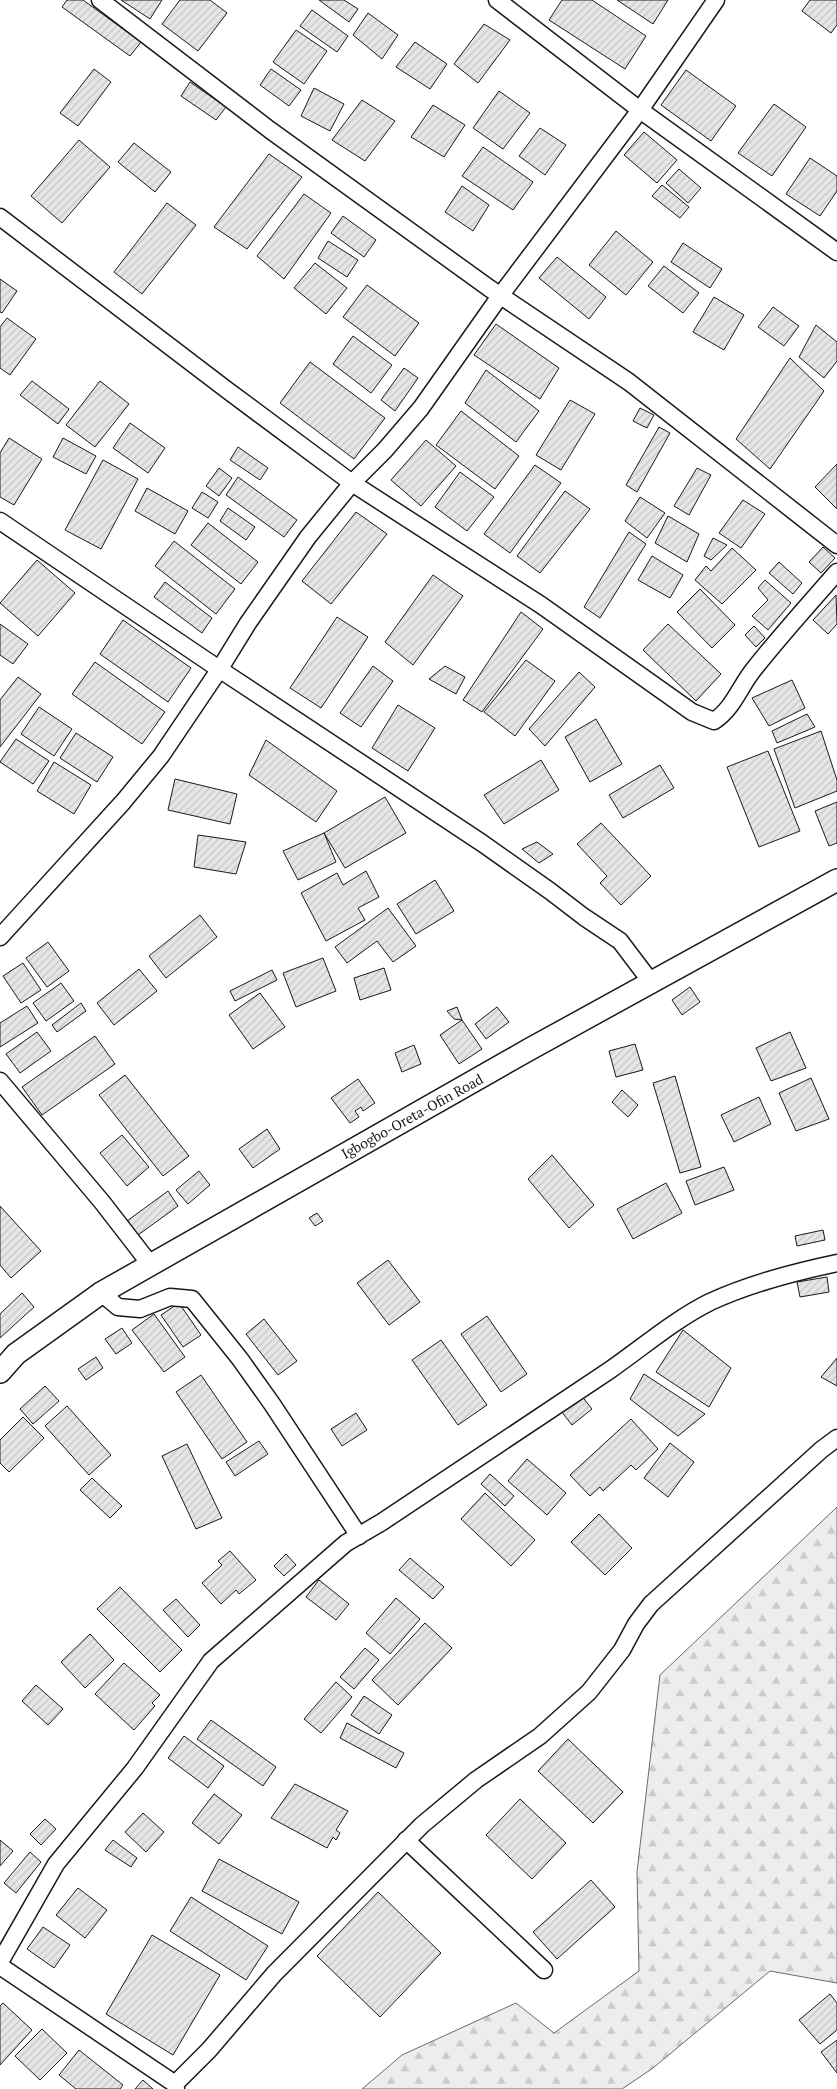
<svg xmlns="http://www.w3.org/2000/svg" width="837" height="2089" font-family="'PT Serif',serif">
	<defs>
		<pattern id="forest-firs" width="22" height="20" patternUnits="userSpaceOnUse" patternTransform="scale(1.25)"><rect width="22" height="20" fill="#ededed"/><path d="M5 1l3.5 6h-7zM16 11l3.5 6h-7z" fill="#cbcbcb"/></pattern>
		<pattern id="building-hatch" width="6" height="6" patternUnits="userSpaceOnUse" patternTransform="scale(1.25)"><rect width="6" height="6" fill="#e6e6e6"/><path d="M-1 1l2-2M0 6l6-6M5 7l2-2" fill="none" stroke="#c5c5c5"/></pattern>
	</defs>
	<rect width="100%" height="100%" fill="#fff"/>
	<polygon fill="url(#forest-firs)" stroke="#6a6a6a" points="837,1507 837,1983 770,1971 653,2068 622,2089 362,2089 402,2055 516,2003 554,2033 639,1971 637,1872 660,1675"/>
	<g fill="url(#building-hatch)" stroke="#1a1a1a">
		<polygon points="67,0 83,0 141,42 130,56 62,7"/>
		<polygon points="121,0 162,0 150,19"/>
		<polygon points="180,0 210,0 227,13 198,51 162,24"/>
		<polygon points="319,0 344,0 358,9 349,22"/>
		<polygon points="562,0 592,0 646,36 625,69 549,20"/>
		<polygon points="617,0 668,0 653,24"/>
		<polygon points="810,0 837,0 837,25 831,33 802,11"/>
		<polygon points="312,10 348,36 337,52 300,26"/>
		<polygon points="368,13 398,35 382,59 353,35"/>
		<polygon points="484,24 510,40 478,83 454,64"/>
		<polygon points="296,30 327,51 304,84 273,62"/>
		<polygon points="415,42 447,64 430,89 396,67"/>
		<polygon points="94,69 111,82 78,126 60,113"/>
		<polygon points="271,69 301,90 289,106 260,85"/>
		<polygon points="686,70 736,106 711,141 661,105"/>
		<polygon points="190,82 226,107 216,120 181,96"/>
		<polygon points="314,88 344,104 330,131 301,116"/>
		<polygon points="499,91 530,113 503,149 473,128"/>
		<polygon points="362,100 395,121 365,161 332,140"/>
		<polygon points="774,104 806,127 772,176 738,153"/>
		<polygon points="433,105 465,125 444,157 411,137"/>
		<polygon points="540,128 566,145 545,175 519,156"/>
		<polygon points="644,132 677,160 657,183 624,155"/>
		<polygon points="79,140 110,167 62,223 31,196"/>
		<polygon points="134,143 171,172 155,192 118,162"/>
		<polygon points="483,147 533,182 513,210 462,176"/>
		<polygon points="269,154 302,177 247,249 214,227"/>
		<polygon points="810,158 837,176 837,191 820,216 786,194"/>
		<polygon points="679,169 701,188 688,203 666,183"/>
		<polygon points="662,185 689,207 680,218 652,196"/>
		<polygon points="462,186 489,205 473,231 445,212"/>
		<polygon points="304,194 331,213 284,279 257,256"/>
		<polygon points="167,203 196,225 142,294 114,272"/>
		<polygon points="343,216 376,240 364,257 331,233"/>
		<polygon points="616,231 653,262 626,295 589,265"/>
		<polygon points="328,241 358,260 347,277 318,258"/>
		<polygon points="683,243 722,269 710,288 671,262"/>
		<polygon points="557,257 606,297 589,319 539,278"/>
		<polygon points="315,263 347,288 326,314 294,288"/>
		<polygon points="664,266 699,293 683,313 648,286"/>
		<polygon points="0,279 17,291 2,313 0,312"/>
		<polygon points="367,285 419,323 395,356 343,317"/>
		<polygon points="714,297 744,315 724,350 693,332"/>
		<polygon points="773,307 799,326 784,346 758,327"/>
		<polygon points="7,318 36,339 10,375 0,368 0,327"/>
		<polygon points="496,324 559,368 540,399 474,355"/>
		<polygon points="816,325 837,342 837,361 824,378 799,357"/>
		<polygon points="353,336 392,365 371,393 333,364"/>
		<polygon points="790,358 824,391 770,469 736,439"/>
		<polygon points="310,362 385,418 354,459 280,403"/>
		<polygon points="404,368 418,378 395,411 381,400"/>
		<polygon points="486,370 539,411 516,442 465,403"/>
		<polygon points="32,381 69,409 58,424 20,395"/>
		<polygon points="100,381 129,404 95,447 66,425"/>
		<polygon points="570,400 595,414 561,470 536,455"/>
		<polygon points="640,408 654,415 647,428 633,421"/>
		<polygon points="461,411 519,456 495,489 436,445"/>
		<polygon points="130,423 165,448 148,473 113,448"/>
		<polygon points="659,427 670,433 637,492 626,485"/>
		<polygon points="9,438 42,459 14,505 0,497 0,453"/>
		<polygon points="63,438 96,456 86,474 53,457"/>
		<polygon points="426,440 456,466 421,506 391,480"/>
		<polygon points="238,447 268,468 260,480 230,460"/>
		<polygon points="103,460 138,479 101,549 65,530"/>
		<polygon points="837,464 837,509 815,487"/>
		<polygon points="535,465 561,483 510,553 484,534"/>
		<polygon points="219,468 232,478 219,496 206,486"/>
		<polygon points="697,468 711,475 689,515 674,506"/>
		<polygon points="460,472 494,497 467,531 435,507"/>
		<polygon points="238,477 297,520 284,537 226,495"/>
		<polygon points="147,488 188,511 175,534 135,511"/>
		<polygon points="565,491 590,509 540,573 517,556"/>
		<polygon points="202,492 218,502 208,518 192,508"/>
		<polygon points="640,497 665,513 647,538 625,521"/>
		<polygon points="743,500 765,514 741,548 719,533"/>
		<polygon points="228,508 255,527 246,540 220,521"/>
		<polygon points="356,512 387,534 331,604 302,581"/>
		<polygon points="668,516 699,534 687,562 655,543"/>
		<polygon points="208,523 258,562 241,584 191,545"/>
		<polygon points="629,532 646,544 600,618 584,607"/>
		<polygon points="713,538 727,545 711,560 704,556"/>
		<polygon points="174,541 235,589 216,614 155,566"/>
		<polygon points="823,547 835,558 821,573 809,562"/>
		<polygon points="732,548 756,570 722,604 695,580 706,566 711,571"/>
		<polygon points="652,556 683,575 670,598 638,580"/>
		<polygon points="37,560 75,593 38,636 0,603"/>
		<polygon points="779,562 802,583 793,594 769,573"/>
		<polygon points="433,575 463,596 413,665 385,642"/>
		<polygon points="765,580 791,603 768,630 752,616 768,600 758,588"/>
		<polygon points="165,582 212,618 202,633 154,597"/>
		<polygon points="700,589 735,625 712,648 677,612"/>
		<polygon points="836,595 837,624 828,634 813,620"/>
		<polygon points="521,612 543,629 482,712 463,700"/>
		<polygon points="337,617 368,637 321,708 290,688"/>
		<polygon points="123,620 191,668 168,702 100,654"/>
		<polygon points="0,624 28,644 13,664 0,655"/>
		<polygon points="668,624 721,674 696,701 643,650"/>
		<polygon points="754,626 765,638 756,647 745,635"/>
		<polygon points="526,660 555,681 515,736 484,712"/>
		<polygon points="95,662 165,712 142,744 72,694"/>
		<polygon points="373,666 393,681 361,727 340,713"/>
		<polygon points="445,666 465,677 456,694 429,679"/>
		<polygon points="579,672 595,687 545,746 529,729"/>
		<polygon points="18,677 41,694 0,747 0,700"/>
		<polygon points="792,680 805,708 769,726 752,698"/>
		<polygon points="398,705 435,728 408,771 372,748"/>
		<polygon points="39,707 72,729 54,756 21,734"/>
		<polygon points="807,714 815,727 777,743 772,731"/>
		<polygon points="596,719 622,764 590,782 565,737"/>
		<polygon points="821,731 837,780 837,791 795,808 774,749"/>
		<polygon points="76,733 113,757 97,782 60,758"/>
		<polygon points="16,739 49,761 33,784 0,762"/>
		<polygon points="266,740 337,791 316,822 249,775"/>
		<polygon points="768,751 800,831 759,847 727,767"/>
		<polygon points="541,760 559,790 504,824 484,795"/>
		<polygon points="54,762 91,785 74,814 37,791"/>
		<polygon points="660,765 674,788 623,818 609,795"/>
		<polygon points="175,779 237,794 230,824 168,810"/>
		<polygon points="385,797 406,833 345,868 324,833"/>
		<polygon points="837,802 837,843 829,846 815,811"/>
		<polygon points="601,823 651,876 621,905 600,883 607,876 577,844"/>
		<polygon points="324,833 336,862 298,880 283,851"/>
		<polygon points="198,835 246,842 236,874 194,867"/>
		<polygon points="537,842 553,854 539,863 522,849"/>
		<polygon points="366,871 379,897 358,908 365,920 326,941 301,893 337,873 343,885"/>
		<polygon points="435,880 454,911 416,934 397,904"/>
		<polygon points="388,908 416,946 393,962 377,941 347,963 335,947"/>
		<polygon points="200,915 217,937 166,978 149,956"/>
		<polygon points="48,942 69,971 47,987 26,958"/>
		<polygon points="323,958 336,991 296,1007 283,973"/>
		<polygon points="23,963 41,990 21,1003 3,976"/>
		<polygon points="384,968 391,990 360,1000 354,978"/>
		<polygon points="139,969 157,991 114,1025 97,1003"/>
		<polygon points="272,970 277,980 235,1001 230,991"/>
		<polygon points="61,983 74,1001 46,1021 33,1003"/>
		<polygon points="690,987 700,1002 682,1015 672,1000"/>
		<polygon points="260,993 285,1027 253,1049 229,1015"/>
		<polygon points="81,1003 86,1011 57,1032 52,1025"/>
		<polygon points="27,1006 38,1023 0,1047 0,1023"/>
		<polygon points="457,1007 462,1020 454,1019 447,1011"/>
		<polygon points="497,1007 509,1022 486,1039 475,1024"/>
		<polygon points="462,1020 482,1049 459,1064 440,1035"/>
		<polygon points="37,1032 51,1051 20,1073 6,1054"/>
		<polygon points="790,1032 806,1068 771,1081 756,1048"/>
		<polygon points="95,1036 115,1064 42,1115 22,1087"/>
		<polygon points="635,1044 643,1070 616,1077 609,1051"/>
		<polygon points="414,1045 421,1064 402,1072 395,1053"/>
		<polygon points="125,1075 189,1156 163,1176 99,1095"/>
		<polygon points="675,1076 701,1167 680,1173 653,1083"/>
		<polygon points="811,1078 829,1119 796,1131 779,1093"/>
		<polygon points="358,1079 375,1103 363,1111 361,1107 355,1111 359,1117 350,1123 331,1098"/>
		<polygon points="622,1090 638,1105 628,1117 612,1102"/>
		<polygon points="759,1097 771,1124 734,1142 721,1115"/>
		<polygon points="267,1129 280,1149 253,1168 239,1149"/>
		<polygon points="122,1135 149,1167 127,1186 100,1153"/>
		<polygon points="552,1155 594,1205 569,1228 528,1179"/>
		<polygon points="724,1167 734,1190 695,1205 686,1181"/>
		<polygon points="199,1171 210,1185 188,1204 176,1190"/>
		<polygon points="666,1183 682,1213 633,1239 617,1209"/>
		<polygon points="168,1191 178,1206 138,1235 127,1221"/>
		<polygon points="0,1206 41,1251 11,1278 0,1265"/>
		<polygon points="317,1213 323,1221 315,1226 309,1218"/>
		<polygon points="823,1230 825,1240 797,1246 795,1236"/>
		<polygon points="388,1260 420,1302 389,1325 357,1283"/>
		<polygon points="827,1277 829,1292 800,1297 797,1282"/>
		<polygon points="22,1293 34,1307 0,1338 0,1314"/>
		<polygon points="179,1303 201,1335 183,1347 161,1315"/>
		<polygon points="154,1314 185,1357 164,1372 132,1330"/>
		<polygon points="487,1316 527,1374 501,1392 461,1334"/>
		<polygon points="264,1319 297,1361 278,1375 246,1334"/>
		<polygon points="122,1328 132,1343 116,1354 105,1339"/>
		<polygon points="683,1330 731,1368 709,1407 656,1372"/>
		<polygon points="441,1340 487,1405 458,1425 412,1360"/>
		<polygon points="96,1357 103,1368 86,1380 78,1369"/>
		<polygon points="837,1358 837,1386 821,1377"/>
		<polygon points="644,1374 705,1414 678,1436 630,1399"/>
		<polygon points="201,1375 247,1442 222,1459 176,1392"/>
		<polygon points="45,1386 59,1401 33,1424 20,1409"/>
		<polygon points="581,1395 592,1409 572,1425 561,1411"/>
		<polygon points="67,1406 111,1455 89,1475 45,1426"/>
		<polygon points="356,1413 367,1430 342,1446 331,1429"/>
		<polygon points="23,1417 44,1438 9,1472 0,1463 0,1440"/>
		<polygon points="631,1419 658,1449 636,1470 631,1465 603,1491 600,1487 590,1496 570,1475"/>
		<polygon points="259,1441 268,1454 235,1476 226,1462"/>
		<polygon points="670,1443 694,1462 668,1497 644,1478"/>
		<polygon points="187,1444 222,1518 196,1529 162,1456"/>
		<polygon points="527,1459 566,1493 547,1515 508,1481"/>
		<polygon points="490,1474 514,1496 505,1506 481,1484"/>
		<polygon points="92,1478 122,1506 110,1518 80,1490"/>
		<polygon points="485,1493 535,1540 511,1566 461,1519"/>
		<polygon points="599,1514 632,1548 605,1575 571,1542"/>
		<polygon points="230,1551 256,1580 239,1594 236,1590 221,1604 202,1583 222,1565 218,1561"/>
		<polygon points="286,1554 296,1565 284,1576 274,1566"/>
		<polygon points="410,1558 444,1587 433,1599 399,1570"/>
		<polygon points="319,1580 349,1604 336,1620 306,1597"/>
		<polygon points="120,1587 182,1650 160,1672 97,1609"/>
		<polygon points="396,1598 420,1619 390,1654 366,1633"/>
		<polygon points="176,1599 200,1625 188,1637 163,1610"/>
		<polygon points="425,1623 452,1648 398,1705 372,1680"/>
		<polygon points="90,1634 114,1660 85,1688 61,1662"/>
		<polygon points="365,1648 379,1660 354,1689 340,1677"/>
		<polygon points="124,1663 160,1695 152,1703 155,1706 134,1730 95,1694"/>
		<polygon points="336,1682 352,1697 321,1733 304,1719"/>
		<polygon points="36,1685 63,1709 48,1725 22,1701"/>
		<polygon points="364,1696 392,1715 379,1734 351,1715"/>
		<polygon points="211,1720 276,1767 263,1786 197,1739"/>
		<polygon points="347,1723 404,1753 396,1768 340,1738"/>
		<polygon points="184,1736 224,1766 208,1788 168,1758"/>
		<polygon points="568,1739 623,1792 593,1823 538,1771"/>
		<polygon points="295,1784 348,1811 336,1830 340,1833 336,1840 333,1837 327,1848 271,1818"/>
		<polygon points="214,1794 242,1815 219,1844 192,1823"/>
		<polygon points="520,1799 566,1843 532,1879 486,1835"/>
		<polygon points="143,1813 164,1832 146,1852 125,1832"/>
		<polygon points="45,1819 56,1829 41,1845 30,1834"/>
		<polygon points="0,1840 13,1851 0,1866"/>
		<polygon points="113,1840 137,1858 131,1867 105,1850"/>
		<polygon points="30,1852 41,1862 16,1893 4,1883"/>
		<polygon points="219,1859 299,1902 282,1934 202,1891"/>
		<polygon points="591,1880 615,1907 557,1959 533,1932"/>
		<polygon points="78,1888 107,1910 85,1938 56,1915"/>
		<polygon points="378,1892 441,1953 380,2017 317,1956"/>
		<polygon points="191,1897 268,1946 246,1980 170,1931"/>
		<polygon points="43,1927 70,1945 54,1968 27,1949"/>
		<polygon points="152,1935 220,1975 173,2055 106,2014"/>
		<polygon points="830,1994 837,2003 837,2030 820,2044 799,2020"/>
		<polygon points="3,2003 32,2030 0,2065 0,2006"/>
		<polygon points="42,2029 67,2053 40,2080 15,2056"/>
		<polygon points="837,2040 837,2073 821,2052"/>
		<polygon points="79,2050 123,2085 120,2089 76,2089 59,2075"/>
		<polygon points="143,2080 153,2089 135,2089"/>
	</g>
	<g fill="none" stroke-linecap="round" stroke-linejoin="round">
		<defs>
			<g id="minor">
				<polyline points="100,0 270,130 489,288 629,382 837,545"/>
				<polyline points="497,0 640,110 837,252"/>
				<path d="M0,217L227,390L352,483L541,605L692,712L714,721C733,709 740,686 754,669C780,636 809,604 837,572"/>
				<polyline points="0,521 216,667 482,843 550,891 584,917 620,941 651,982"/>
				<polyline points="0,937 123,802 161,756 219,670 248,623 308,537 352,483 385,450 421,408 500,296 640,110 716,0"/>
				<polyline points="0,1081 102,1202 150,1264"/>
				<polyline points="101,1293 118,1307 140,1309 170,1297 192,1299 240,1359 272,1404 359,1536"/>
				<polyline points="406,1840 544,1970"/>
				<path d="M0,1962L56,1864L135,1768L211,1661L346,1543L382,1522C458,1471 534,1421 610,1370C643,1347 674,1320 710,1302C751,1283 794,1272 837,1263"/>
				<polyline points="0,1966 175,2084 176,2089"/>
				<polyline points="175,2084 209,2050 274,1974 422,1825 476,1780 540,1736 589,1692 622,1650 636,1624 651,1604 821,1450 837,1438"/>
			</g>
			<polyline id="tertiary" points="0,1372 16,1354 101,1293 530,1049 837,880"/>
		</defs>
		<use href="#minor" stroke="#1a1a1a" stroke-width="19"/>
		<use href="#tertiary" stroke="#1a1a1a" stroke-width="24"/>
		<use href="#minor" stroke="#fff" stroke-width="16"/>
		<use href="#tertiary" stroke="#fff" stroke-width="21"/>
	</g>
	<g text-anchor="middle" dominant-baseline="central" stroke-width="4" stroke-linejoin="round" paint-order="stroke">
		<g font-size="14" fill="#1a1a1a" stroke="#fff">
			<text transform="translate(412 1116) rotate(-29)">Igbogbo-Oreta-Ofin Road</text>
		</g>
	</g>
</svg>
